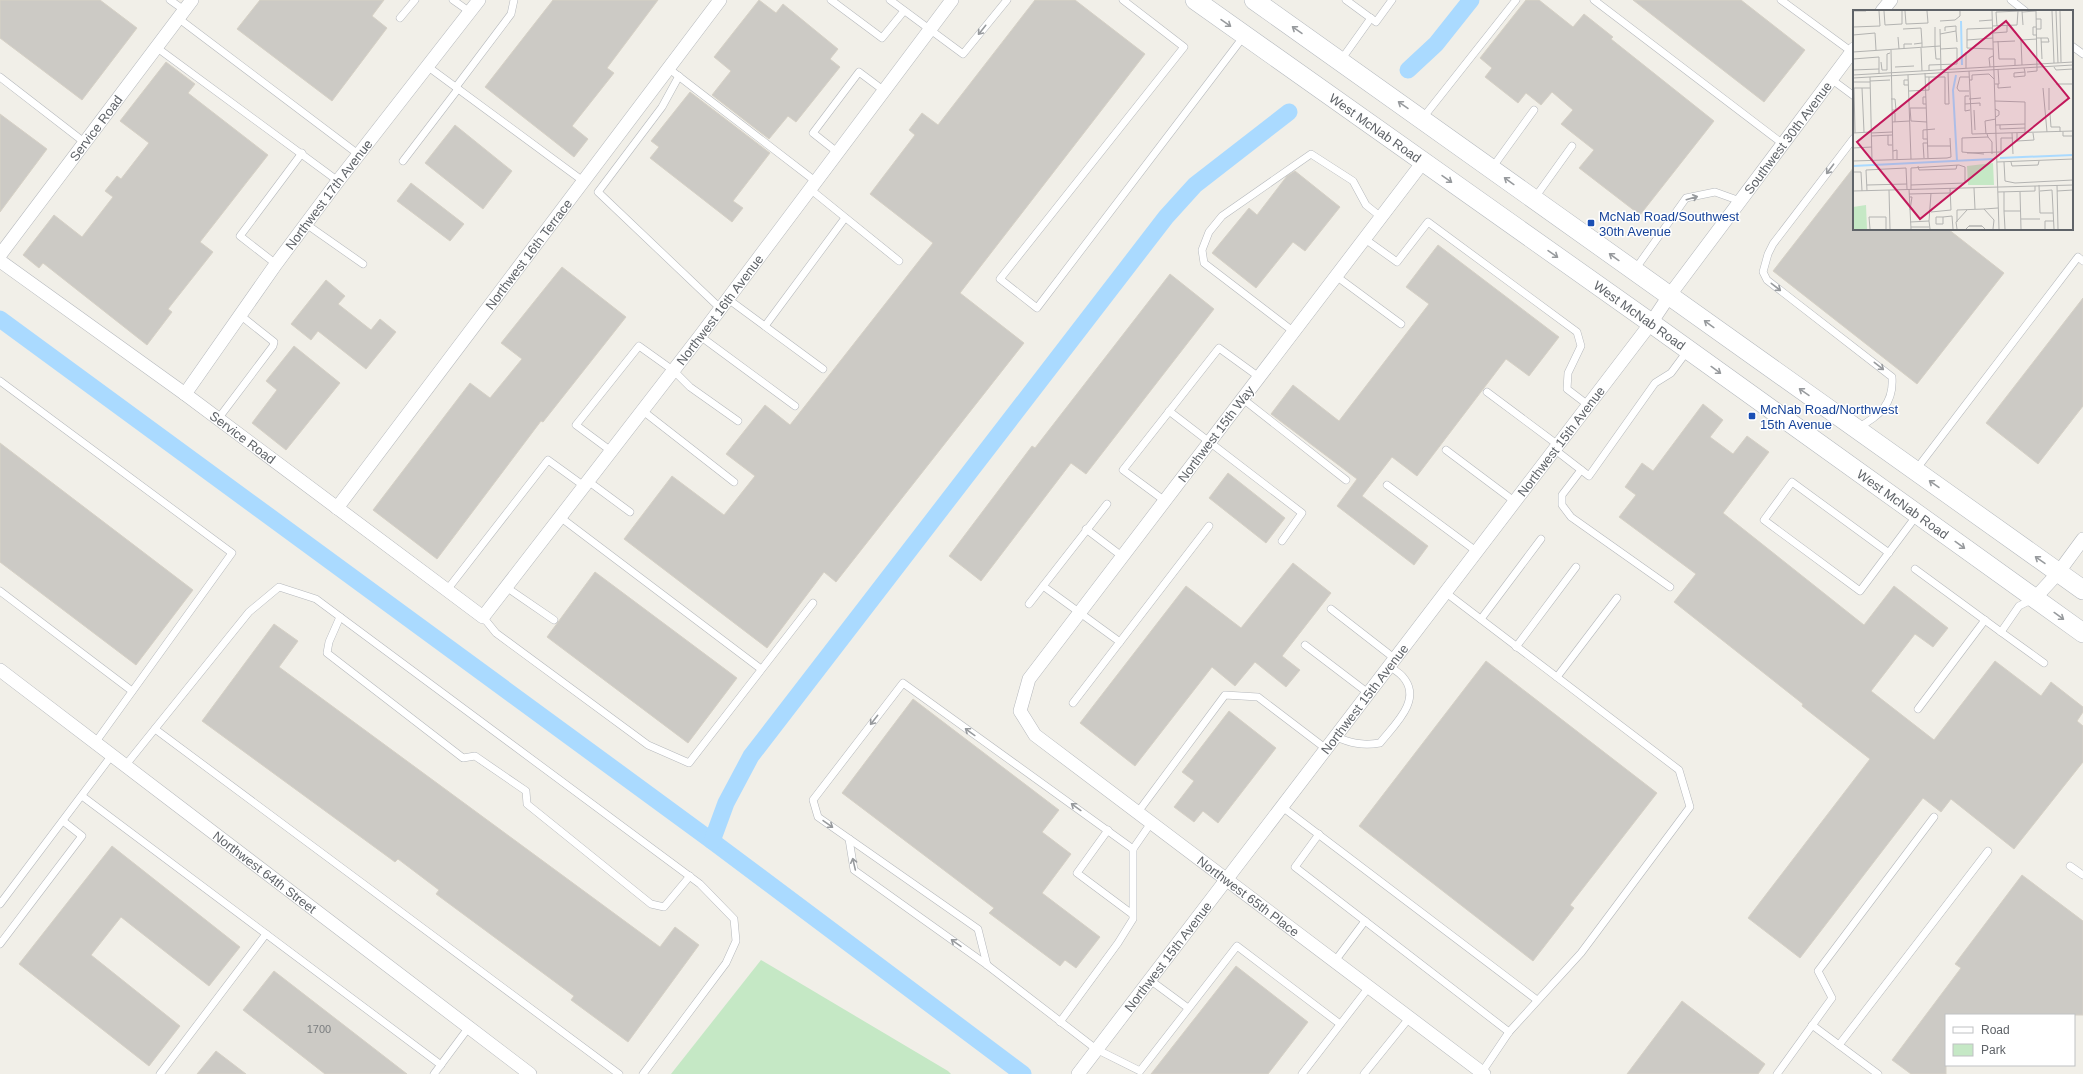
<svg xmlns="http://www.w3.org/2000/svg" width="2083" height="1074" font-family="Arial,sans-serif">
	<rect width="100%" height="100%" fill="#f1efe8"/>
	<polygon fill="#c5e8c5" points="761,960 948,1071 951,1074 671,1074"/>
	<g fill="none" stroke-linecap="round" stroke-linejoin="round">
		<g stroke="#aadaff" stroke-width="17">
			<polyline points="1408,70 1436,44 1471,0"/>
			<polyline points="0,319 712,841 1023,1074"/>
			<polyline points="712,841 726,803 751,756 1166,217 1195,185 1289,112"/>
		</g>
	</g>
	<g fill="#cccac5" stroke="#d6d1c6">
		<polygon points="0,0 100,0 137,28 82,100 0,38"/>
		<polygon points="260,0 384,0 372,16 387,28 332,101 237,29"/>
		<polygon points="553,0 658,0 607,68 614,73 572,126 588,139 574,157 485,87"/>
		<polygon points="759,0 776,13 783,4 838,49 830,59 840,67 796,122 788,116 769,139 712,95 731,71 714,57"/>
		<polygon points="1035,0 1075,0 1145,54 960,293 1024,343 836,582 824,572 767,648 624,539 672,476 724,515 755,476 726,454 765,405 790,425 933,243 870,194 915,135 909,130 922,113 938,125"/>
		<polygon points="1526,0 1539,0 1573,27 1584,14 1613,37 1611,39 1714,121 1640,215 1579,168 1594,150 1561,124 1573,110 1552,92 1541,105 1526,93 1518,103 1485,77 1492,68 1480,58"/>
		<polygon points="1633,0 1741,0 1805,50 1764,102"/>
		<polygon points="166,62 195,84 188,93 268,155 200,242 213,252 168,309 172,312 147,345 43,263 39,268 23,255 54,215 82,237 113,197 105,191 117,176 121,179 149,143 120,121"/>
		<polygon points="690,92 770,153 733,201 743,208 732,222 650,158 659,147 651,141"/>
		<polygon points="0,114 47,149 0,212"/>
		<polygon points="455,125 512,171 483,209 425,163"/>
		<polygon points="1854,167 1854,229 1948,229 2004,273 1917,384 1773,271"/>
		<polygon points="1295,171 1340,207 1305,251 1293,242 1256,288 1212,253 1249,208 1257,215 1287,176"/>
		<polygon points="411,183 464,224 450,241 397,201"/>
		<polygon points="1438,245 1559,337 1529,376 1506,359 1417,476 1392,457 1362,496 1428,546 1414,565 1337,506 1357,479 1271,414 1293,385 1339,421 1429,304 1406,287"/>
		<polygon points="562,267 626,317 543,422 541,421 437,559 373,510 470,383 490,398 522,359 501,343"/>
		<polygon points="1170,274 1214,309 1086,474 1071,463 981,581 949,556 1032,446 1035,448"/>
		<polygon points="326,280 345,296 338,304 371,330 380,319 396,332 366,369 318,331 311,340 291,324"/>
		<polygon points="2083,298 2083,406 2038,464 1986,423"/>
		<polygon points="294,346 340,383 286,450 252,423 277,390 266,381"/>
		<polygon points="1703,404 1723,420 1710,437 1733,454 1747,436 1769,452 1723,513 1864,625 1894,586 1948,628 1933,647 1915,634 1871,691 1934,740 1995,661 2041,696 2051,682 2083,707 2083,712 2077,721 2083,726 2083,762 2014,849 1951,799 1941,812 1923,798 1800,958 1748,918 1870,759 1802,706 1803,704 1674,602 1696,574 1619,517 1636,495 1625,487 1642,463 1653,471"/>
		<polygon points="0,443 193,590 136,665 0,562"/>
		<polygon points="1228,473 1285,518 1266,543 1209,498"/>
		<polygon points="1293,563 1331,593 1282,656 1300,670 1286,687 1255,662 1235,686 1212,667 1135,766 1080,723 1186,586 1241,628"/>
		<polygon points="595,572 737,678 688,743 547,637"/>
		<polygon points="274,624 298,641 279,667 660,947 675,927 699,945 628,1042 571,1000 574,996 436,894 439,890 398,859 395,862 202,721"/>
		<polygon points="1486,661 1657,793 1570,905 1574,908 1533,961 1359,826"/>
		<polygon points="913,699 1059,810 1042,832 1071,854 1042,893 1100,937 1076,968 1065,960 1060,966 989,913 994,908 842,793"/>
		<polygon points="1229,711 1276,748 1218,823 1203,811 1194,822 1174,807 1194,781 1182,772"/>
		<polygon points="112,846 240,947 209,986 121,917 91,955 180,1026 149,1066 19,964"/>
		<polygon points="2022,875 2083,921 2083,1015 1946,1015 1946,1074 1911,1074 1892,1060 1961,968 1955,964"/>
		<polygon points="1236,966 1308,1022 1268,1074 1151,1074"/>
		<polygon points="274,971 407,1074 325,1074 243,1010"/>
		<polygon points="1682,1001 1765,1064 1758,1074 1627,1074"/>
		<polygon points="216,1051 246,1074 197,1074"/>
	</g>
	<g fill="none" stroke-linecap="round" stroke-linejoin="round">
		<defs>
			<g id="service">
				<polyline points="170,0 184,10"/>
				<polyline points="453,0 470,12"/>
				<polyline points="831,0 882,38 904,11"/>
				<polyline points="890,0 963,54 1007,0"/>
				<polyline points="1123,0 1184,47 1000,279 1037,308 1244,36"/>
				<polyline points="1346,0 1376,22 1392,0"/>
				<polyline points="1594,0 1783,144"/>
				<polyline points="1781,0 1852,52"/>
				<polyline points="2011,0 2025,11"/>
				<polyline points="178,18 358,154"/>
				<polyline points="400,18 415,0"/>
				<polyline points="2072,46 2083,54"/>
				<polyline points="156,47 338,181"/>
				<polyline points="1341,60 1371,18"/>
				<polyline points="427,66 583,181"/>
				<polyline points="668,68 815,181"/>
				<polyline points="679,76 662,107 598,192 721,309"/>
				<polyline points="0,77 84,142"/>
				<polyline points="1831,79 1854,96"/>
				<polyline points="456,87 511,14 514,0"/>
				<polyline points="1422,119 1516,0"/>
				<path d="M1854,138L1773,244L1768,254L1763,272L1767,280L1892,377C1894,403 1880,416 1857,428"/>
				<polyline points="837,152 813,133 859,72 883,90"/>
				<polyline points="403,161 458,89"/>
				<polyline points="1492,168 1534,110"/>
				<polyline points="810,189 899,261"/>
				<polyline points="1534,199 1572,146"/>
				<polyline points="306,224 363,264"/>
				<polyline points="1365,239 1397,262 1428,222 1577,332 1581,346 1568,373 1567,389 1588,405"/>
				<polyline points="276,264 240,236 302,153"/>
				<polyline points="1634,271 1686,198 1715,192 1740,201"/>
				<polyline points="1336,276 1401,324"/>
				<polyline points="728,299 823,369"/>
				<polyline points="765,326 845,218"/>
				<polyline points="1294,332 1204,263 1202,250 1209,232 1222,216 1311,154 1353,181 1366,205 1381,217"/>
				<polyline points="700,336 795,406"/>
				<polyline points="0,381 232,553 95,743"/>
				<polyline points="1487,392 1558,445"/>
				<polyline points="1243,399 1346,480"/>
				<polyline points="643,411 734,482"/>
				<polyline points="1169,411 1302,513 1282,541"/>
				<polyline points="218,419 273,346 274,342 240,315"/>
				<polyline points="1554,449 1589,476 1655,383 1671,373 1688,350"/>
				<polyline points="1446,450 1514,501"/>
				<polyline points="611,451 576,425 639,346 674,371 690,387 738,421"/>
				<polyline points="1581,470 1562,495 1562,505 1571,517 1670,587"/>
				<polyline points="1915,471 2078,257 2083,261"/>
				<polyline points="588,481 630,512"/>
				<polyline points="1387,485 1476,551"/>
				<polyline points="1165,501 1123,470 1219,348 1259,377"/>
				<polyline points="560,517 761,669"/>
				<polyline points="1086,529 1123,557"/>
				<polyline points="1889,553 1792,482 1764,520 1860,591 1917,515"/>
				<polyline points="1915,569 2001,632 2019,606 2033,599"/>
				<polyline points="1043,586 1120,642"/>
				<polyline points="506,587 554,620"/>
				<polyline points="447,590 548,460 584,486"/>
				<polyline points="0,591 132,691"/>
				<polyline points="1445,592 1679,770 1690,807 1581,953 1509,1032 1482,1072"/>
				<polyline points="1029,604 1107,504"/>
				<polyline points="1331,609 1394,658"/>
				<polyline points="340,617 329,642 327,653 463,758 475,756 526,791 527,804 651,904 664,907 690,876"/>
				<polyline points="483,617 496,633 648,745 689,763 813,603"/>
				<polyline points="1481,619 1541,539"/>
				<polyline points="2001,632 2044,663"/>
				<polyline points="1305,645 1368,693"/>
				<polyline points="1516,647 1576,567"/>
				<polyline points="1557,677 1617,598"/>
				<polyline points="1073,703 1209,526"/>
				<polyline points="1918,709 1985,620"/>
				<polyline points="155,729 619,1074"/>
				<path d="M1334,736C1350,743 1362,746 1380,743C1394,725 1423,700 1403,677C1400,673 1393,669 1389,666"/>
				<polyline points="125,766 249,612 279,587 316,599 700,884 734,919 736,941 726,963 643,1074"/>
				<polyline points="82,796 441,1065"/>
				<polyline points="1281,806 1537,1000"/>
				<polyline points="1138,812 1225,695 1258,697 1325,748"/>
				<polyline points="1108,830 1077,873 1132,914"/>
				<polyline points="1319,834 1295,867 1509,1032"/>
				<polyline points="849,839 854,870 987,965 1096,1049 1140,1071 1237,946 1340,1024"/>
				<polyline points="2070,866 2083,875"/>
				<polyline points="0,904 112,755"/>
				<polyline points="0,944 82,836 63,821"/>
				<polyline points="1335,961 1365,921"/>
				<polyline points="987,965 978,929 818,817 813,800 903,683 1133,849 1151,823"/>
				<polyline points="1150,980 1188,1008"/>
				<polyline points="1060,1022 1118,943 1133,919 1133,849"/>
				<polyline points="1812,1025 1878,1074"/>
				<polyline points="1839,1045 1988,851"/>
				<polyline points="160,1074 266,934"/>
				<polyline points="434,1074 469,1027"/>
				<polyline points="1302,1074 1369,987"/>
				<polyline points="1364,1074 1410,1017"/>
				<polyline points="1777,1074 1832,998 1818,971 1934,817"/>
			</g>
			<g id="minor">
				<polyline points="1882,11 1891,0"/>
				<path id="s1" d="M1423,162L1029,679L1020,711L1035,735L1484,1074"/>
				<path id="s2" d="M0,255L192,0"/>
				<path id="s3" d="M0,261L185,394L483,617L700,336L952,0"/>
				<path id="s4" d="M185,394L276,264L338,181L479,0"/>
				<path id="s5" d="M337,508L720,0"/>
				<polyline points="2035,598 2058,573 2083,539"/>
				<path id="s6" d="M0,670L530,1074"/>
				<path id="s7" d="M1078,1074L1651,323L1669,296L1854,49"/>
			</g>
			<g id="secondary">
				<path id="s8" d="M1195,0L1651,323L2083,633"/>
				<polyline points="1254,0 2083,590"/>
			</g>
		</defs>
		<use href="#service" stroke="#b5b8bc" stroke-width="8"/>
		<use href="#minor" stroke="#b5b8bc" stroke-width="14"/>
		<use href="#secondary" stroke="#b6babf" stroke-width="20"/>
		<use href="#service" stroke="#fff" stroke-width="7"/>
		<use href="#minor" stroke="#fff" stroke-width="13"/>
		<use href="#secondary" stroke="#fff" stroke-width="19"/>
	</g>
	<defs><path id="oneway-shaft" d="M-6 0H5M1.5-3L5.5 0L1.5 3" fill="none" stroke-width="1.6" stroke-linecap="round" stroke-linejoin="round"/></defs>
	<g stroke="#979a9d">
		<use href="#oneway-shaft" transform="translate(1226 23) rotate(35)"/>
		<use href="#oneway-shaft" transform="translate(982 30) rotate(129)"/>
		<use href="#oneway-shaft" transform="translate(1297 30) rotate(-145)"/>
		<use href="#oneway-shaft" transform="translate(1403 105) rotate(-145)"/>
		<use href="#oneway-shaft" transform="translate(1830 169) rotate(127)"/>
		<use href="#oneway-shaft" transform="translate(1447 179) rotate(35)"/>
		<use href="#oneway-shaft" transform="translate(1509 181) rotate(-144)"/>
		<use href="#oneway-shaft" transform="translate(1692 198) rotate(-16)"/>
		<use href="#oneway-shaft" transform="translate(1553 254) rotate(35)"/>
		<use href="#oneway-shaft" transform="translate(1614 257) rotate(-144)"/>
		<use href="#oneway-shaft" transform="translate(1776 287) rotate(38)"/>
		<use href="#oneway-shaft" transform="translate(1709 324) rotate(-144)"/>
		<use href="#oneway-shaft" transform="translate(1879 366) rotate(38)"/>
		<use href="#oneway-shaft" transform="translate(1716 370) rotate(36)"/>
		<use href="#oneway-shaft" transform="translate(1804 392) rotate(-145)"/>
		<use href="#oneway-shaft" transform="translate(1934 484) rotate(-145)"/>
		<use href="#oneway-shaft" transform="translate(1960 545) rotate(36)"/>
		<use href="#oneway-shaft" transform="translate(2040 560) rotate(-145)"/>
		<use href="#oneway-shaft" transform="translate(2059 616) rotate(36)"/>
		<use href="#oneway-shaft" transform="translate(874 720) rotate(128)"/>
		<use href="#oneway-shaft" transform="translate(970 732) rotate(-144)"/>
		<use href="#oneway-shaft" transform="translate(1076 807) rotate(-144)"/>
		<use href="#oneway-shaft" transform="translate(828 824) rotate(35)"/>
		<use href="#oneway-shaft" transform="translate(854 864) rotate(-103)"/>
		<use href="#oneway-shaft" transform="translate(956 943) rotate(-145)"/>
	</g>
	<g fill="#1a4fb4" stroke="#fff" stroke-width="1.5">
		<rect x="1587" y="219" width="8" height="8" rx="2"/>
		<rect x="1748" y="412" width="8" height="8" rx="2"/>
	</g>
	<g text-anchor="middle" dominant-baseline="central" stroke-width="3" stroke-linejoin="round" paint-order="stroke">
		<g font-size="11" fill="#7a7d7f">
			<text x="319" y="1029">1700</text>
		</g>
		<g font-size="13" fill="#5f6368" stroke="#fff">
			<text stroke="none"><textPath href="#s2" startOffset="159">Service Road</textPath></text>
			<text stroke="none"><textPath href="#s8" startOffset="221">West McNab Road</textPath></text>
			<text stroke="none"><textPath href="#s7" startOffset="1175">Southwest 30th Avenue</textPath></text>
			<text stroke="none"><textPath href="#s4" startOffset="246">Northwest 17th Avenue</textPath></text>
			<text stroke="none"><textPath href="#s5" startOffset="318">Northwest 16th Terrace</textPath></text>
			<text stroke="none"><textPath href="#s3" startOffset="988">Northwest 16th Avenue</textPath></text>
			<text stroke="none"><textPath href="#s8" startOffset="545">West McNab Road</textPath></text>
			<text transform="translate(1216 434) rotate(-53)">Northwest 15th Way</text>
			<text stroke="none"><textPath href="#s3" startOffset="300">Service Road</textPath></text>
			<text stroke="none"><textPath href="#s7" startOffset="796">Northwest 15th Avenue</textPath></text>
			<text stroke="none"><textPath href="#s8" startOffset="869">West McNab Road</textPath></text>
			<text stroke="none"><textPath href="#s7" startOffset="472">Northwest 15th Avenue</textPath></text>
			<text stroke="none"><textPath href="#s6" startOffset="333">Northwest 64th Street</textPath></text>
			<text stroke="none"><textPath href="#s1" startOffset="979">Northwest 65th Place</textPath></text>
			<text stroke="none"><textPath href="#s7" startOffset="148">Northwest 15th Avenue</textPath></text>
		</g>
		<g font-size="13" fill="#164399" stroke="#fff" text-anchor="start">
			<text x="1599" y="216">McNab Road/Southwest<tspan x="1599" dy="15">30th Avenue</tspan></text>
			<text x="1760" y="409">McNab Road/Northwest<tspan x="1760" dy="15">15th Avenue</tspan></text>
		</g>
	</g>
	<g transform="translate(1853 10)">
		<rect width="220" height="220" fill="#f1efe8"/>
		<path d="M140,153L141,175H115L114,156ZM13,195L14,219H0V197Z" fill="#c5e8c5"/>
		<path fill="none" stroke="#aadaff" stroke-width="2" d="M108,11L109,55M103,65L100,80L104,151M147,148L220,145M0,156L140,149"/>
		<path fill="none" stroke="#b3b3b1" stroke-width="1" d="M0,1H13M31,1L32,15L49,14V1M52,1L53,14L75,13L74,1M139,1L146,219M169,1L170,15M199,1L201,53M203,1L205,53M207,1L208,52M169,2L183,1M87,11L102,10L107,6V1M126,11L139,10M139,16L164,15L165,1M144,16L143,2L169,1M0,17L27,16L26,1M82,17V37M183,17H180V25H184M139,18L114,19V38L140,39M50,19L68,18L69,33M87,19L88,60M183,19H188V9H183M92,21V17L103,16V21M140,23L154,22V15M87,24L103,21L104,32M0,25L22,23L23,40M45,27L46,39M184,28H195L196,32H188M188,28L189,49M114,30L140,28M145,31L146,49H162V55M140,32L162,31M61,34L69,33V37M82,37L83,49H87M68,38L69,61M51,39V34H59M38,40L40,149M0,42L87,36M113,42V58M0,49L26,47V59M28,52L29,60H34V44L37,43M169,55L168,30L184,29M42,57L61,56M137,57L136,48L140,46M201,57L203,60L220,59M171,58L172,62V66L161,67V63L172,62M76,60V55L104,54V38L87,39M116,61L119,124L220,121M174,62L184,61L183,1M72,63L75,148M0,65V60L26,59V64M0,65L220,52M55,65L58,149M17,67L19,151M72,67H92V94H96L95,62M116,67H107L104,78L106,81H116M0,68L220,55M116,70H119V65L136,64L141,69M17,71L37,70M0,72H17M142,74H146L145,59M145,74V78L158,77M203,74H220M55,75H51V70H55M1,78L2,123M1,78H17M9,78L11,122M190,78L194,122M196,78V100M56,81L76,80V67M116,86H112V101L117,100M73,87H70V94H73M38,89H42L43,100H39M116,89L128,88M142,91L172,92V123M112,94L127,93V96M57,98L58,111L74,112M57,98H73M142,99L146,101V105L143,107M121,100L122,120M39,102L42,103V112M197,104L198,117H207V122M39,112L57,111M143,115L172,114M147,115V119L172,118M210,122V126H220M0,123L18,122M18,123L39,122M159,123L160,144M164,123V131L181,130L180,123M133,124L132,111L143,109M35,125V135H39M18,126L39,125M135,127L139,132V144M74,129H70V120L82,119M74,136H97M0,138L19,137M40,141L44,140V149M114,143L148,142V128H160M131,144L109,142V128L135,127L134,124M71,148L70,133H74M0,151L94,148L98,147L97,128M144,152L220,149M151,152L152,171L162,173L220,170M158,152L159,156L185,155L186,151M65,156L66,160L103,159L104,155M0,162H8L9,181M14,175L54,174M58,175L112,173V157L106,155L58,158V179M186,175L187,203H200M204,175L205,219M121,178L122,199M56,179L58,219M36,180L37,219M0,181L220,175M14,181L13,160L53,158L54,179M187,181L199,180L201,219M204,181L220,180M145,182L182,181V176M151,182V201H168M167,182L168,219M56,184L97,183M56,187H59L57,200M151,201L152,219M78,202L98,200L97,178M90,207V214H83V207H90L99,206L100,219M168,209H187M76,211L78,183M57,212L76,211L77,219M104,212V200L131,199M116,216H129M58,217H76M17,219L16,207H33V219M104,219L103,212L114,200M113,219L116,216H129L132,219M140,219L141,210L131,199L145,198M192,219V211H201"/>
		<path fill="#c2185b" fill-opacity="0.15" stroke="#c2185b" stroke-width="2" d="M153,11L216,88L67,209L4,132Z"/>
		<rect width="220" height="220" fill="none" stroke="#5f6368" stroke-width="2"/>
	</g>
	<rect x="1945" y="1014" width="130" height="52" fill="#ffffff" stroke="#bfc1c3"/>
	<rect x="1953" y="1027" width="20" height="6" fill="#ffffff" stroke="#bfc1c3"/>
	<text x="1981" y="1034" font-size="12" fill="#5f6368">Road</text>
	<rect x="1953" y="1044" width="20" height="12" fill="#c5e8c5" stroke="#bfc1c3"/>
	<text x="1981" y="1054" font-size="12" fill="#5f6368">Park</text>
</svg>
